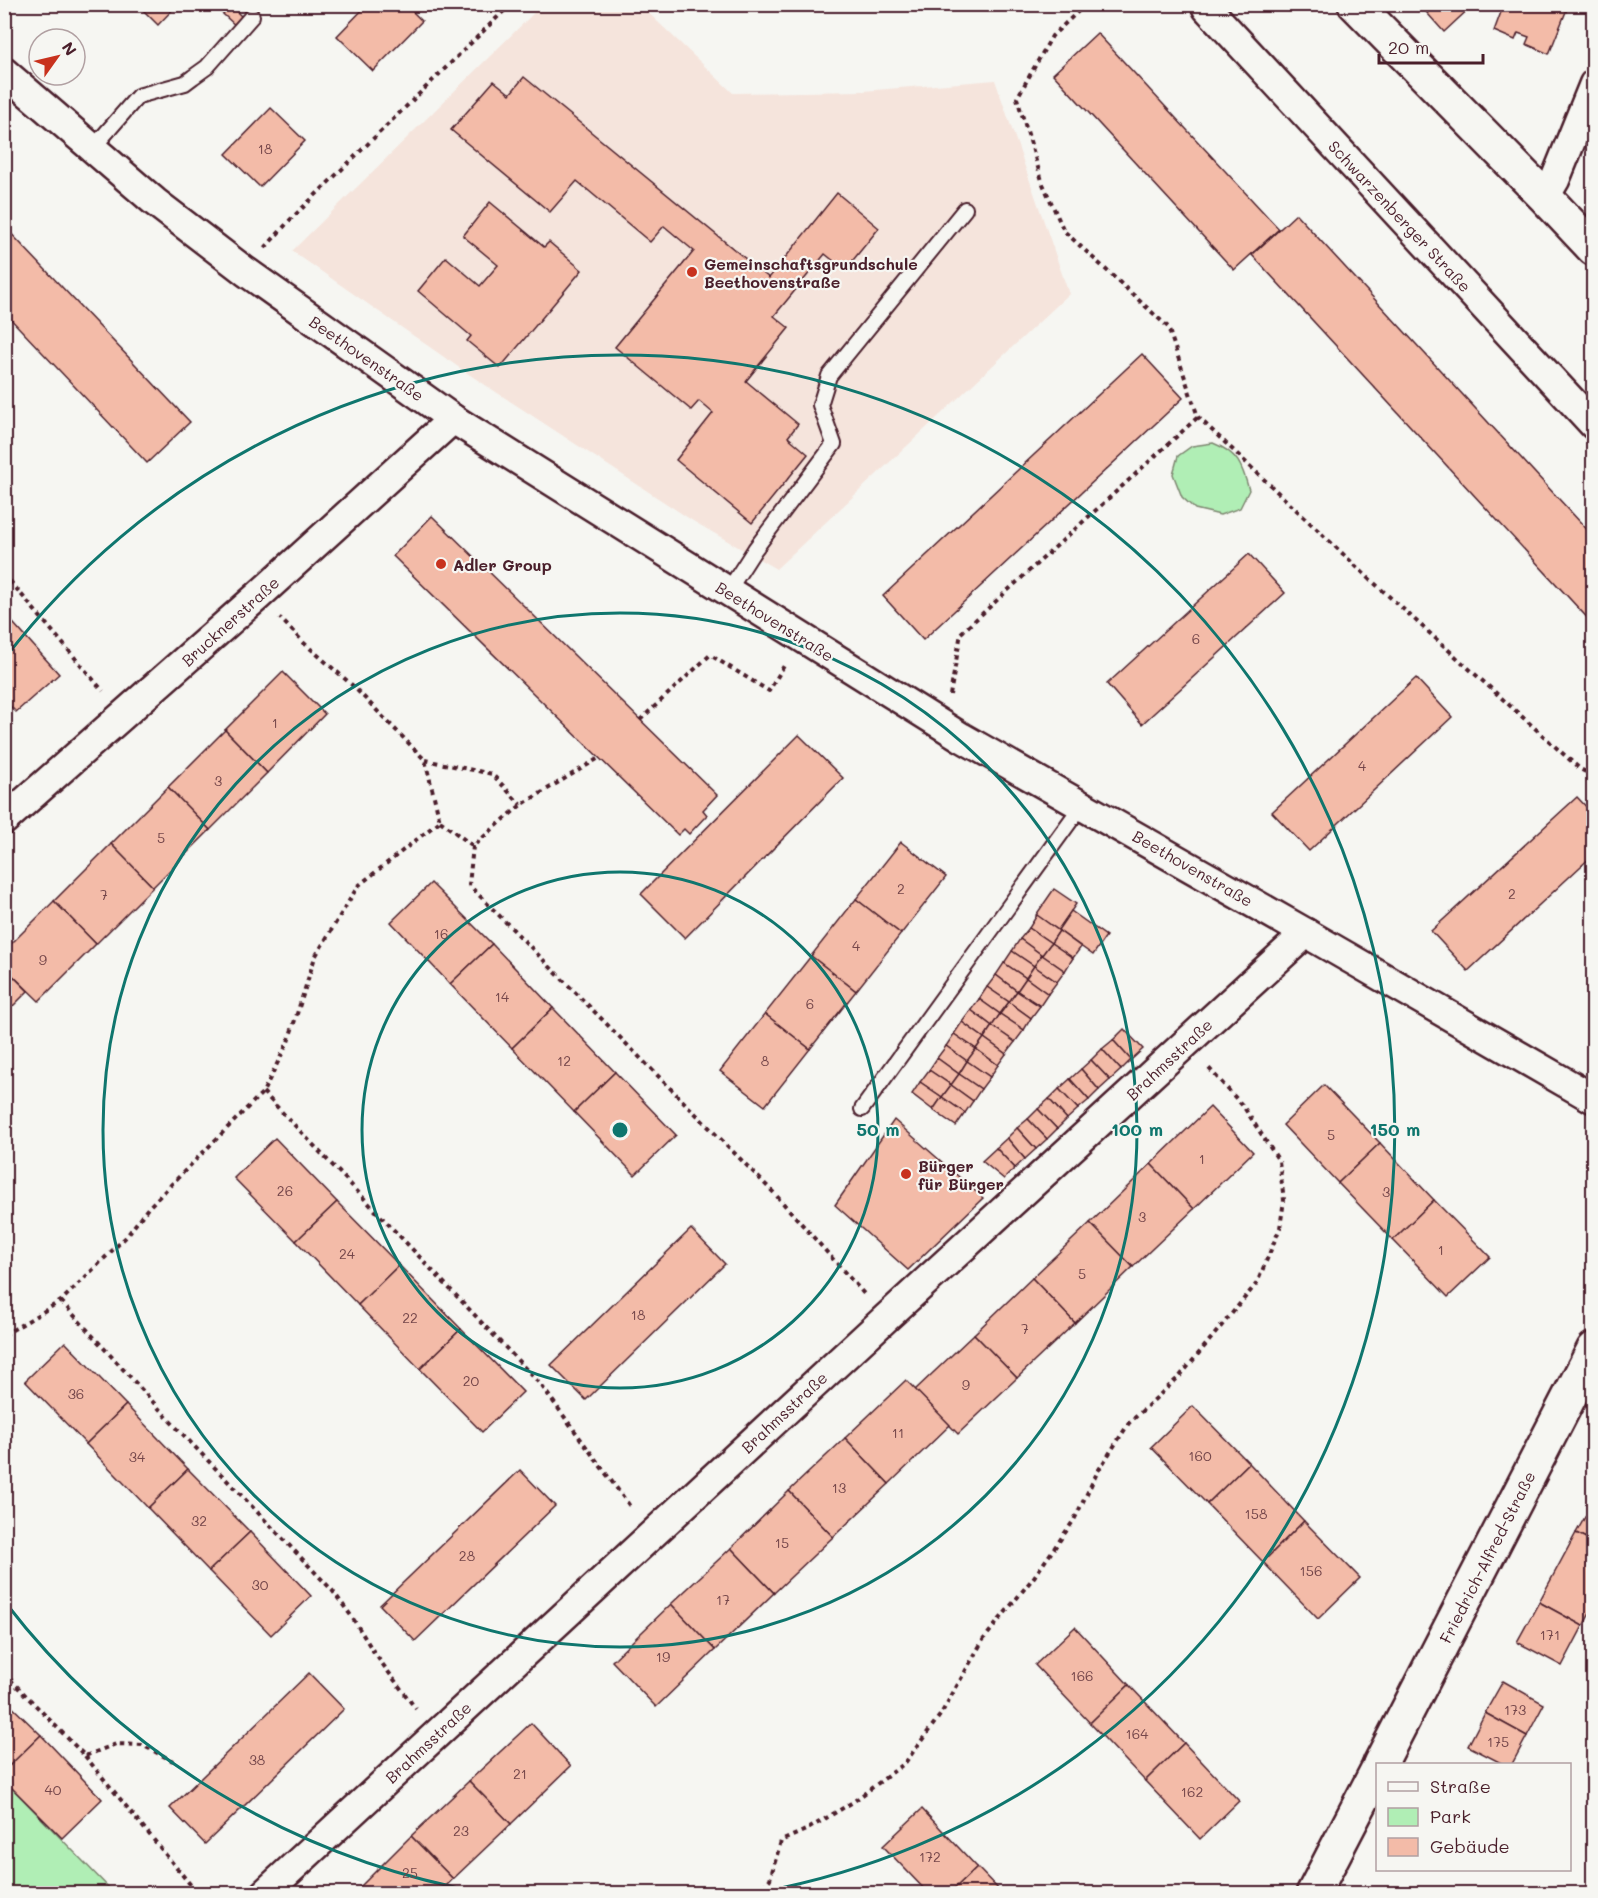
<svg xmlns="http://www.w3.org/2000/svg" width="1598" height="1898" font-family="Mali,sans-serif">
	<rect width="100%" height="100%" fill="#f6f6f2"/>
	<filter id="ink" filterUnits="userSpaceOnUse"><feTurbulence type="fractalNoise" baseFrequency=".0167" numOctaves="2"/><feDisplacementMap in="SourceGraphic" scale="12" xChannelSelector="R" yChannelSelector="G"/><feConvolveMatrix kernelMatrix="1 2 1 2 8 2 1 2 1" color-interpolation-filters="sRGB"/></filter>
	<g filter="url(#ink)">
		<polygon fill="#f5e4dc" points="542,5 640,5 733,93 863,91 995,80 1069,294 776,569 693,521 464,371 292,251"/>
		<g fill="#b0eeb5" stroke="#7d8670" stroke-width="1.5">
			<path d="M1213,443C1238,453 1242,465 1249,490L1240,508L1220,515L1195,509L1182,497L1173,474L1178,456L1192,446Z"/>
			<polygon points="4,1780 114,1893 5,1893"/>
		</g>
		<g fill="#f3bba8" stroke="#4a1f2b" stroke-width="1.5">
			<polygon points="137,4 178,4 158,25"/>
			<polygon points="212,4 236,4 233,8 244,19 237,27"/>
			<polygon points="368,4 405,4 422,21 373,71 337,36"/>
			<polygon points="1419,4 1474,4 1444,32"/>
			<polygon points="1504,4 1569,4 1549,54 1526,44 1529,37 1518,33 1515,40 1494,31"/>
			<polygon points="1097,33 1279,229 1234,270 1053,74"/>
			<polygon points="524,77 769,278 837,193 879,228 845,270 825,254 774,316 789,328 746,381 798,424 788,437 808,454 752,523 676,460 713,413 699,401 691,410 615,347 694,251 664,226 650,242 577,181 550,212 451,130 494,81 510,94"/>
			<polygon points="271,108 305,141 260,187 226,154"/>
			<polygon points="490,202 544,247 549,242 582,270 500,368 467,341 471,336 418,291 446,257 480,286 498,265 463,236"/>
			<polygon points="1296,214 1594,537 1594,625 1252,255"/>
			<polygon points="4,226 190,422 147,463 4,312"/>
			<polygon points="1142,354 1183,398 923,640 883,596"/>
			<polygon points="432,516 717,795 703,810 707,815 689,834 684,829 678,835 393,556"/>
			<polygon points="1249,554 1285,593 1142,724 1107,684"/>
			<polygon points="5,614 59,674 16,712 4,700"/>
			<polygon points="283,672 325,714 267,773 225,730"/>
			<polygon points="1416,678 1452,717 1309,851 1272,812"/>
			<polygon points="225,730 267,773 210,830 168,787"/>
			<polygon points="799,735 843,778 685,938 641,894"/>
			<polygon points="168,787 210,830 153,887 111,844"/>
			<polygon points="1577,797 1594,815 1594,854 1468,971 1431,931"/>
			<polygon points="901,842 946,877 901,934 856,899"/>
			<polygon points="111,844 153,887 96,944 54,901"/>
			<polygon points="431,883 492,944 450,984 391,922"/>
			<polygon points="1054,889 1076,904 1058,930 1036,915"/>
			<polygon points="856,899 901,934 856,991 811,956"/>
			<polygon points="54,901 96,944 39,1001 4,967 4,951"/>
			<polygon points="1071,911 1106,936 1093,955 1058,930"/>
			<polygon points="1037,915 1059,931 1051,943 1029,928"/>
			<polygon points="1029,928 1051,943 1042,955 1020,939"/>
			<polygon points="1059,931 1081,947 1073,958 1051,943"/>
			<polygon points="1020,939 1042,955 1034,966 1012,951"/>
			<polygon points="1051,943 1073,958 1065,971 1042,955"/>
			<polygon points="492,944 553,1008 512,1048 450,984"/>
			<polygon points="1012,951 1034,966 1026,978 1004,963"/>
			<polygon points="1042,955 1065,971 1057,982 1034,966"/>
			<polygon points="811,956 856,991 810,1049 765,1014"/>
			<polygon points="1004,963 1026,978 1017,991 996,975"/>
			<polygon points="1034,966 1057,982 1048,994 1026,978"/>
			<polygon points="4,967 28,991 4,1015"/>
			<polygon points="996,975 1017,991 1009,1002 987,987"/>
			<polygon points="1026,978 1048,994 1040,1006 1017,991"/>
			<polygon points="987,987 1009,1002 1000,1014 979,999"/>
			<polygon points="1017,991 1040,1006 1031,1018 1009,1002"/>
			<polygon points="979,999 1000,1014 992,1026 971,1010"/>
			<polygon points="1009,1002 1031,1018 1024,1030 1000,1014"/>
			<polygon points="553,1008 615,1072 574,1112 512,1048"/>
			<polygon points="971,1010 992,1026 984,1038 962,1022"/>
			<polygon points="765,1014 810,1049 765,1106 720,1071"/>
			<polygon points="1000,1014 1024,1030 1015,1042 992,1026"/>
			<polygon points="962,1022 984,1038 976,1049 954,1034"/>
			<polygon points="992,1026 1015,1042 1006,1054 984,1038"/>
			<polygon points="1124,1029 1143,1049 1131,1060 1113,1040"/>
			<polygon points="954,1034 976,1049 967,1061 946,1046"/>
			<polygon points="984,1038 1006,1054 998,1065 976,1049"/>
			<polygon points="1113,1040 1131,1060 1121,1070 1102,1049"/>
			<polygon points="946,1046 967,1061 959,1074 937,1058"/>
			<polygon points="976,1049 998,1065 990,1077 967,1061"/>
			<polygon points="1102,1049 1121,1070 1110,1080 1091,1060"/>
			<polygon points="937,1058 959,1074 951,1085 929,1070"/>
			<polygon points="1091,1060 1110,1080 1099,1090 1081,1069"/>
			<polygon points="967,1061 990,1077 981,1089 959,1074"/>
			<polygon points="1081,1069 1099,1090 1089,1100 1070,1079"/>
			<polygon points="929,1070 951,1085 942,1097 920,1082"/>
			<polygon points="615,1072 676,1135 635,1175 574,1112"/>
			<polygon points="959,1074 981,1089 973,1101 951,1085"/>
			<polygon points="1070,1079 1089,1100 1078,1109 1059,1089"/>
			<polygon points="920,1082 942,1097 933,1110 912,1094"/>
			<polygon points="951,1085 973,1101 965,1113 942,1097"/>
			<polygon points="1324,1085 1380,1143 1338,1183 1283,1125"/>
			<polygon points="1059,1089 1078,1109 1067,1119 1049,1099"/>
			<polygon points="942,1097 965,1113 956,1126 933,1110"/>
			<polygon points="1049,1099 1067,1119 1057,1129 1038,1109"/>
			<polygon points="1210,1107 1253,1152 1194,1209 1151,1164"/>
			<polygon points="1038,1109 1057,1129 1047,1139 1028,1119"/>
			<polygon points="1028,1119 1047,1139 1036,1149 1017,1128"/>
			<polygon points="894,1120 983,1198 908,1270 835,1205"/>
			<polygon points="1017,1128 1036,1149 1025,1159 1007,1138"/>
			<polygon points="275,1138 337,1202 296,1241 234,1178"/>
			<polygon points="1007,1138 1025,1159 1015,1168 996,1148"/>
			<polygon points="1380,1143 1434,1200 1393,1240 1338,1183"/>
			<polygon points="996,1148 1015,1168 1004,1179 982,1161"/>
			<polygon points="1151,1164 1194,1209 1133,1267 1090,1223"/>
			<polygon points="1434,1200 1490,1257 1448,1297 1393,1240"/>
			<polygon points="337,1202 399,1265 358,1305 296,1241"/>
			<polygon points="1090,1223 1133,1267 1075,1323 1032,1278"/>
			<polygon points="691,1229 725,1264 586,1400 551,1365"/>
			<polygon points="399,1265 461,1329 420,1369 358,1305"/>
			<polygon points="1032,1278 1075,1323 1017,1378 974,1334"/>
			<polygon points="461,1329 523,1392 482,1432 420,1369"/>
			<polygon points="974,1334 1017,1378 958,1434 915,1390"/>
			<polygon points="65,1342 126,1405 86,1444 25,1381"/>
			<polygon points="906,1380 950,1425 889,1484 845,1438"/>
			<polygon points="126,1405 188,1469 148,1508 86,1444"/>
			<polygon points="1193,1406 1249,1463 1207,1504 1151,1447"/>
			<polygon points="845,1438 889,1484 833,1537 789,1491"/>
			<polygon points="1249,1463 1304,1521 1263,1562 1207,1504"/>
			<polygon points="188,1469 250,1532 209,1571 148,1508"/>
			<polygon points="520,1470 555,1506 415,1641 380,1605"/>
			<polygon points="789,1491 833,1537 774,1593 731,1548"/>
			<polygon points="1594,1501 1594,1542 1576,1533"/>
			<polygon points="1304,1521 1360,1578 1318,1619 1263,1562"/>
			<polygon points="250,1532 311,1596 271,1635 209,1571"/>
			<polygon points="1576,1533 1594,1542 1594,1606 1583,1626 1539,1602"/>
			<polygon points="731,1548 774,1593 715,1650 671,1604"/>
			<polygon points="1539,1602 1583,1626 1562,1666 1517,1642"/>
			<polygon points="671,1604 715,1650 656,1707 612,1661"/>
			<polygon points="1075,1627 1129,1685 1090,1723 1035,1665"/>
			<polygon points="309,1673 344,1709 205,1844 170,1808"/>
			<polygon points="1503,1681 1544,1704 1527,1736 1485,1713"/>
			<polygon points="1129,1685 1184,1743 1145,1781 1090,1723"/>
			<polygon points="4,1699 41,1735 4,1771"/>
			<polygon points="1485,1713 1527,1736 1512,1764 1503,1764 1468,1746"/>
			<polygon points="531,1723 571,1766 511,1824 469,1781"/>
			<polygon points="41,1735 102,1799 62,1838 4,1780 4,1771"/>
			<polygon points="1184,1743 1239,1801 1200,1839 1145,1781"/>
			<polygon points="469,1781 511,1824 453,1879 411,1836"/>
			<polygon points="922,1809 977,1867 949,1894 929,1894 883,1846"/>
			<polygon points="411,1836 453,1879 438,1894 353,1894"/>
			<polygon points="977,1867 1003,1894 949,1894"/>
		</g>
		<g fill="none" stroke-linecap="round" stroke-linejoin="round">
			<defs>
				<g id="lane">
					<polyline points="93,148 138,96 185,83 193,77 207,67 252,16"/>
					<polyline points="728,591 755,549 834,444 820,405 829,376 965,209"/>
					<polyline points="862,1109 1082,805"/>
				</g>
				<g id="street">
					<polyline points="1210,4 1207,8 1594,425"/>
					<polyline points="4,72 155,202 245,271 453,419 961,737 1306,933 1594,1099"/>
					<polyline points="1545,197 1555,180 1594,84"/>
					<polyline points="4,820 258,596 453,419"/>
					<polyline points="264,1894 886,1318 1306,933"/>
				</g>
				<g id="secondary">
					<polyline points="1355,4 1545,197 1594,249"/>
					<polyline points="1380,1764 1594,1349"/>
					<polyline points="1313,1894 1378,1769"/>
				</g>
			</defs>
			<use href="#lane" stroke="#4a1f2b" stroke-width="18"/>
			<use href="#street" stroke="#4a1f2b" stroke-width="33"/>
			<use href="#secondary" stroke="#4a1f2b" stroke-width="38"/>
			<g stroke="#4a1f2b" stroke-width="4" stroke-dasharray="4.5 4.5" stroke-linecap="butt">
				<polyline points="1086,4 1052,36 1017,98 1043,184 1064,231 1168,327 1198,417 1361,571 1580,769 1594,776"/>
				<polyline points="265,248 290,220 511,4"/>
				<polyline points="4,574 103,691"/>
				<polyline points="950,695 961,633 1198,417"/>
				<polyline points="640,720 710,655 769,691 785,664"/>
				<polyline points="425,760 492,774 521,805"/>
				<polyline points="440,821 473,846 521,805 599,758"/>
				<polyline points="473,846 469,885 774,1193 865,1295"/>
				<polyline points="263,1092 541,1385 632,1509"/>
				<polyline points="61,1301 173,1424 332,1590 352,1617 375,1654 416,1709"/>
				<polyline points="4,1335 61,1301 126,1237 148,1208 263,1092 288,1042 315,957 358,886 440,821 425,760 352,685 304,643 280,618"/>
				<polyline points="4,1673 85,1756 116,1744 142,1745 173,1761"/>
				<polyline points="85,1756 198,1894"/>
				<polyline points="757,1894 770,1879 781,1841 808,1829 853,1802 905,1763 941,1714 983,1640 1034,1577 1074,1520 1098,1471 1129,1423 1180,1376 1257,1283 1280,1228 1284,1200 1279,1161 1243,1106 1206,1065"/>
			</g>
			<use href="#lane" stroke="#f6f6f2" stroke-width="14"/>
			<use href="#street" stroke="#f6f6f2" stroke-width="28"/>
			<use href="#secondary" stroke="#f6f6f2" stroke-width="33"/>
		</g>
	</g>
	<g fill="none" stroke="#0f766e" stroke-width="3">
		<circle cx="620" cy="1130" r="258"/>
		<circle cx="620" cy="1130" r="517"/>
		<path d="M485 1893A775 775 0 0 1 5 1602M5 658A775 775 0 1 1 755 1893"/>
	</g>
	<g fill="#c8321e" stroke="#f6f6f2" stroke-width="2">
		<circle cx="692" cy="272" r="6"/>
		<circle cx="441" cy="564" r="6"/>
		<circle cx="906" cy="1174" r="6"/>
	</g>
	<g text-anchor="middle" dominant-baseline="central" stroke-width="4.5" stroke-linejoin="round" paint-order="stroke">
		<g font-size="14" fill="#74464a">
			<text x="265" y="148">18</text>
			<text x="1196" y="638">6</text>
			<text x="275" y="722">1</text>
			<text x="1362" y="765">4</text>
			<text x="218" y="780">3</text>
			<text x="161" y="837">5</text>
			<text x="901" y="888">2</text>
			<text x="1512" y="893">2</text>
			<text x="104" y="894">7</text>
			<text x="441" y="933">16</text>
			<text x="856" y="945">4</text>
			<text x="43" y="959">9</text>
			<text x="502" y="996">14</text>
			<text x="810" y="1003">6</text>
			<text x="564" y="1060">12</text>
			<text x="765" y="1060">8</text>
			<text x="1331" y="1134">5</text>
			<text x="1202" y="1158">1</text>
			<text x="285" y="1190">26</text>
			<text x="1386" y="1191">3</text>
			<text x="1142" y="1216">3</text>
			<text x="1441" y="1249">1</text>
			<text x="347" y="1253">24</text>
			<text x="1082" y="1273">5</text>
			<text x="638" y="1314">18</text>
			<text x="410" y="1317">22</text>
			<text x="1025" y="1328">7</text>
			<text x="471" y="1380">20</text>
			<text x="966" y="1384">9</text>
			<text x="76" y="1393">36</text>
			<text x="898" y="1432">11</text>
			<text x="1200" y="1455">160</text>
			<text x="137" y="1456">34</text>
			<text x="839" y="1487">13</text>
			<text x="1256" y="1513">158</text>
			<text x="199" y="1520">32</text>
			<text x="782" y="1542">15</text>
			<text x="467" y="1555">28</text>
			<text x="1311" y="1570">156</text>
			<text x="260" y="1584">30</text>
			<text x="723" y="1599">17</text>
			<text x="1550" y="1634">171</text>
			<text x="663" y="1656">19</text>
			<text x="1082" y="1675">166</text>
			<text x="1515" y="1709">173</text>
			<text x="1137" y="1733">164</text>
			<text x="1498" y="1741">175</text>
			<text x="257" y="1759">38</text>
			<text x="520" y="1773">21</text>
			<text x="53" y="1789">40</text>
			<text x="1192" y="1791">162</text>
			<text x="461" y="1830">23</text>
			<text x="930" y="1856">172</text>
			<text x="410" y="1872">25</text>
		</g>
		<g font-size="16" fill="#4a1f2b" stroke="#f6f6f2">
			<text transform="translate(1400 216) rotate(47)">Schwarzenberger Straße</text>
			<text transform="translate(367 358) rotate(35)">Beethovenstraße</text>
			<text transform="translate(230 621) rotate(-42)">Brucknerstraße</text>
			<text transform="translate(775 621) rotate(32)">Beethovenstraße</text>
			<text transform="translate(1193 868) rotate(30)">Beethovenstraße</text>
			<text transform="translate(1169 1059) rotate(-43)">Brahmsstraße</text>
			<text transform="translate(784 1412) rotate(-43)">Brahmsstraße</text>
			<text transform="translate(1487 1557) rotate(-63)">Friedrich-Alfred-Straße</text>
			<text transform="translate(428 1742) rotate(-43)">Brahmsstraße</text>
		</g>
		<g font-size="16" font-weight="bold" fill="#4a1f2b" stroke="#f6f6f2" text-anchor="start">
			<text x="704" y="263">Gemeinschaftsgrundschule<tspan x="704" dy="18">Beethovenstraße</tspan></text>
			<text x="453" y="564">Adler Group</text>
			<text x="918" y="1165">Bürger<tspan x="918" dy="18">für Bürger</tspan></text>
		</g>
	</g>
	<circle cx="620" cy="1130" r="9" fill="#0f766e" stroke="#f6f6f2" stroke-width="3"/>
	<g font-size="18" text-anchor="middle" font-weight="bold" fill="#0f766e" stroke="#f6f6f2" stroke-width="4.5" stroke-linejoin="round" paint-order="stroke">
		<text x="878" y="1136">50 m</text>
		<text x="1137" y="1136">100 m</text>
		<text x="1395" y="1136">150 m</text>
	</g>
	<rect width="1598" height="1898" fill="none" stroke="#f6f6f2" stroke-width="24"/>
	<rect x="12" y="12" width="1574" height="1874" fill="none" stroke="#4a1f2b" stroke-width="2" filter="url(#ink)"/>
	<rect x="1376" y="1763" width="195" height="108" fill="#f6f6f2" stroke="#b1a0a2" stroke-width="1.5"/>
	<rect x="1388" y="1782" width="30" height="9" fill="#f6f6f2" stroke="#b1a0a2" stroke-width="1.5"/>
	<text x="1430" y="1793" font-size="18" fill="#4a1f2b">Straße</text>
	<rect x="1388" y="1808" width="30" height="18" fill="#b0eeb5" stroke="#b1a0a2" stroke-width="1.5"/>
	<text x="1430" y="1823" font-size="18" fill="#4a1f2b">Park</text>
	<rect x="1388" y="1838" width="30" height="18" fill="#f3bba8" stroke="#b1a0a2" stroke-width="1.5"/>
	<text x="1430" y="1853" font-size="18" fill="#4a1f2b">Gebäude</text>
	<g transform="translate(57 57) rotate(56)"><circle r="28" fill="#f6f6f2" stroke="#b1a0a2" stroke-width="1.5"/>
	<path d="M0-4.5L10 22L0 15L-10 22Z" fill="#c8321e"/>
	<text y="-9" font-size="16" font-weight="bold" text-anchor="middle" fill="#4a1f2b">N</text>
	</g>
	<path d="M1379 54v9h104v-9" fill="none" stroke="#4a1f2b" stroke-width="3"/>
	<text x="1388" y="54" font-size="18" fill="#4a1f2b" stroke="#f6f6f2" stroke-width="4.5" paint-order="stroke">20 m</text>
</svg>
